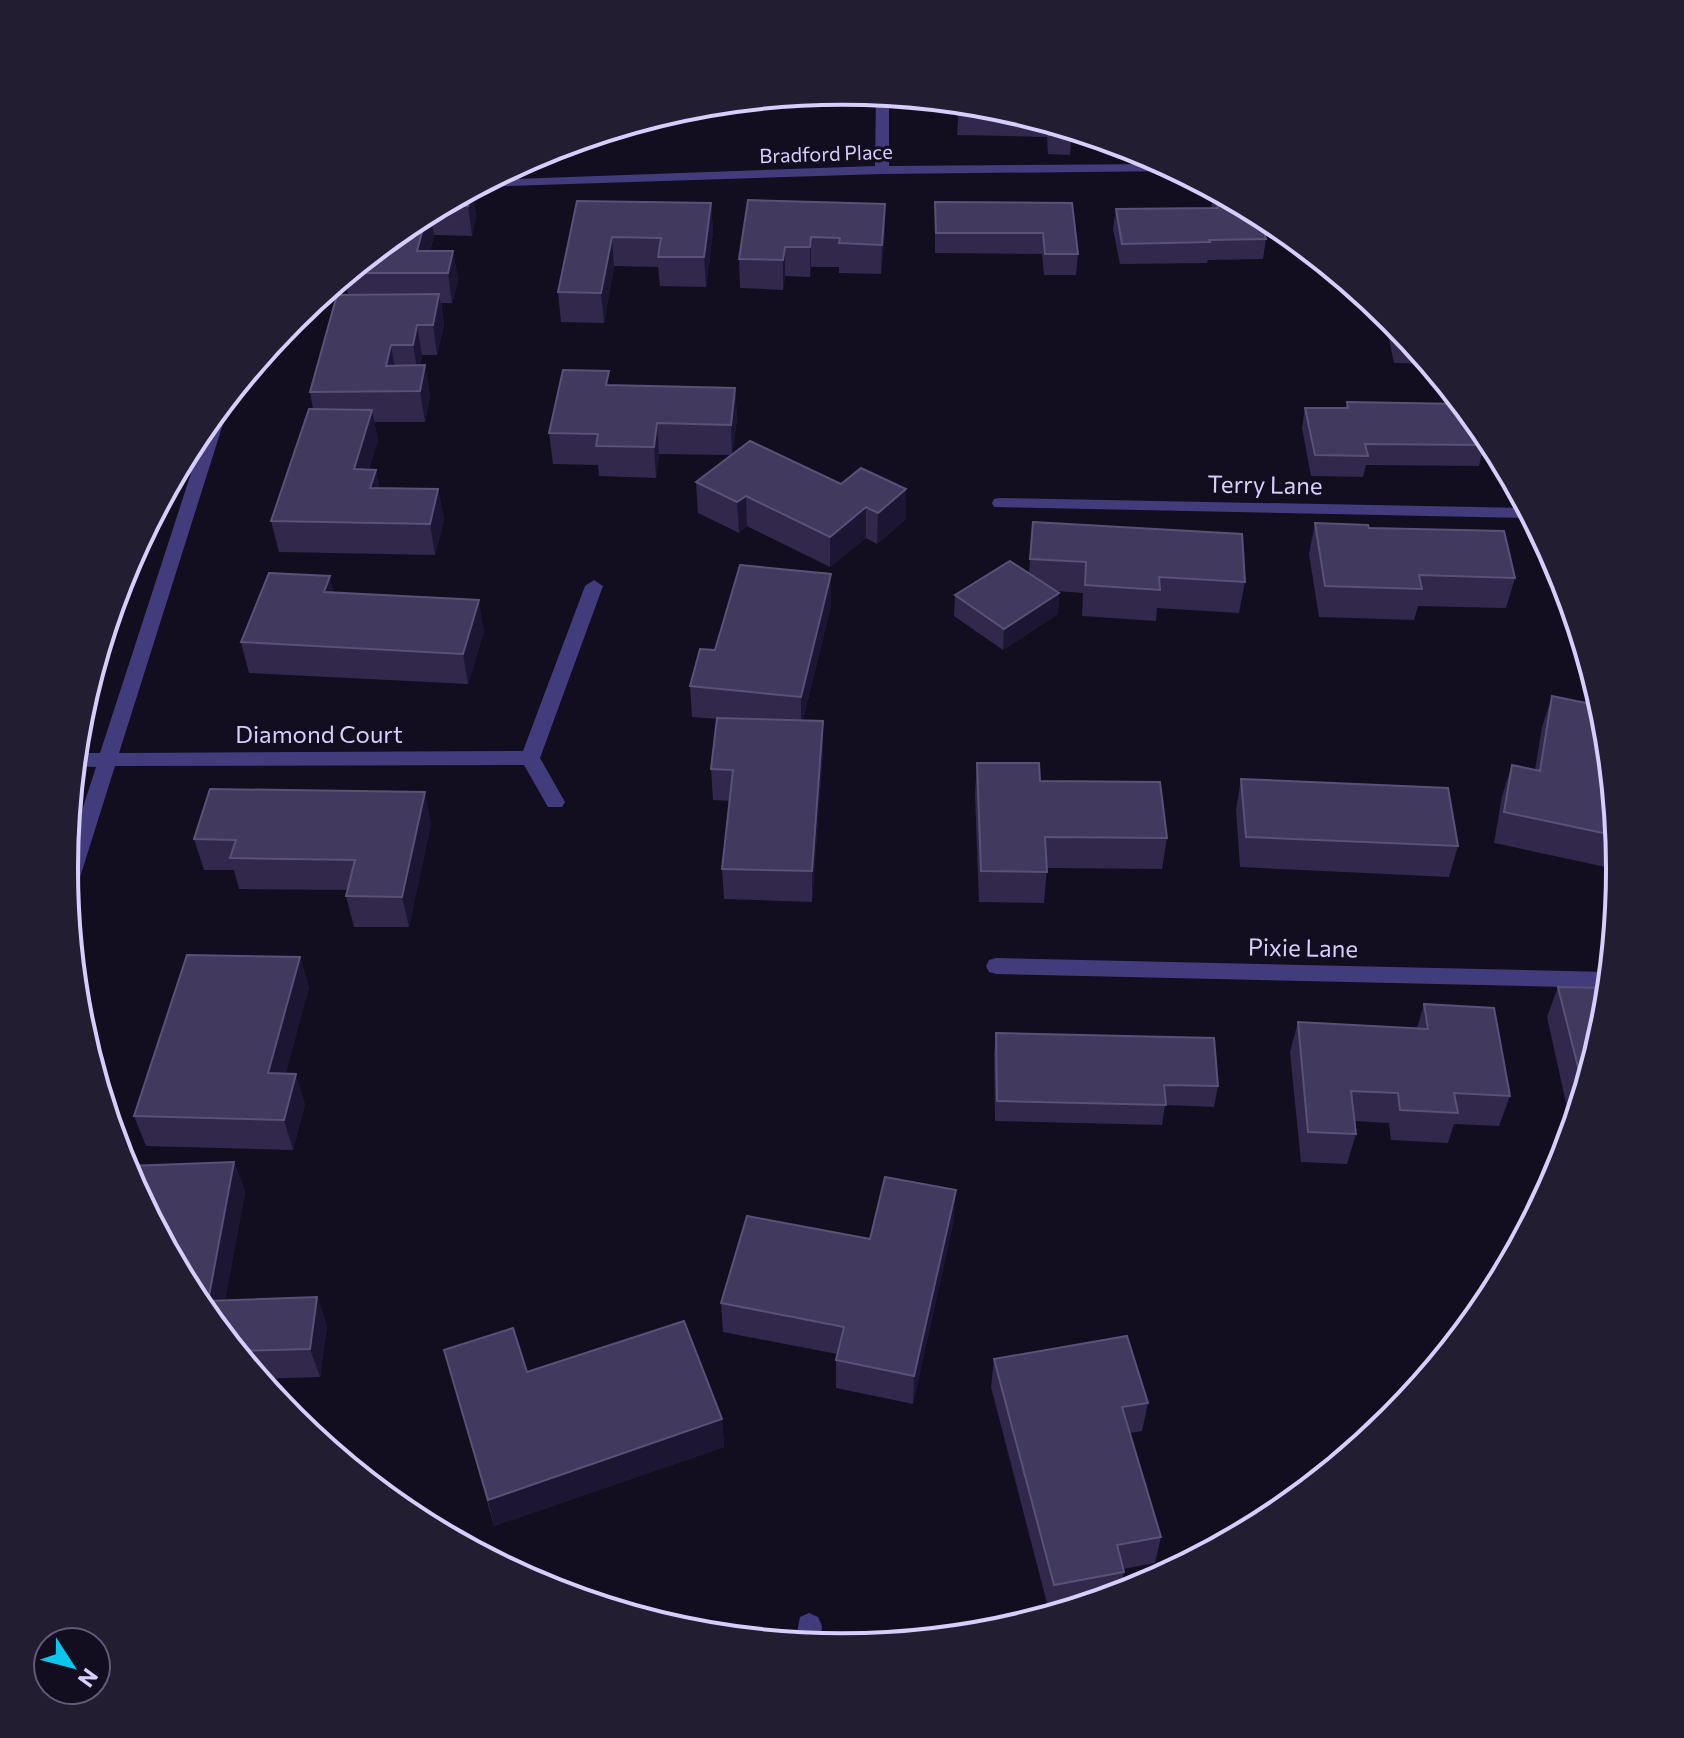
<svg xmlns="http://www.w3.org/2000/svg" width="1684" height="1738" font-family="Commissioner,sans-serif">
	<rect width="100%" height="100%" fill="#120e1f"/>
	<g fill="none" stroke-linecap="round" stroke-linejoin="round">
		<g fill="#423b7c" fill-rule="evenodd">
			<polygon points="876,94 889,96 889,166 1165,164 1178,171 882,174 475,187 488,180 875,166"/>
			<polygon points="224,401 229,405 119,753 523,751 585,586 594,580 603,586 540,758 565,802 562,807 548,807 524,765 115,766 76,890 67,897 65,863 96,767 74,766 75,753 100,753 208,421"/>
			<polygon points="1000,498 1527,508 1532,518 994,507 992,503 994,499"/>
			<polygon points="996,958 1609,972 1610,972 1608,988 996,974 989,972 986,966 989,960"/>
			<polygon points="809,1613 818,1617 822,1626 821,1645 795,1642 800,1617"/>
		</g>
	</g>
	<g fill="#31284c">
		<polygon points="959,103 994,106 1072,130 1070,155 1048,154 1047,137 957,135"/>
		<polygon points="472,189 476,216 472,236 434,235 430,251 453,251 458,280 452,303 441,303 444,324 437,355 422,355 420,366 425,365 430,396 425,422 374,422 378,440 369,469 376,470 379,488 438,489 444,519 435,555 279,552 271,521 313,409 310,392 348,295 345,275 410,222"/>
		<polygon points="1214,192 1266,239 1263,259 1208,260 1207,263 1120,264 1113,229 1116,209 1211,208"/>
		<polygon points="577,201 711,203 713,232 706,287 660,286 658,267 614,266 604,323 561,322 558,292"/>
		<polygon points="935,202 1072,203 1078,254 1076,275 1044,275 1042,254 935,253"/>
		<polygon points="885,204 885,233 881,274 839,273 839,267 811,267 810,277 785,276 783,290 740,288 739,259"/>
		<polygon points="1383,311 1392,319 1429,364 1394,363"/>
		<polygon points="610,385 735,388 737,418 732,455 906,519 877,544 866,538 830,567 747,526 739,533 698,513 696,482 731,455 659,454 656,478 599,476 598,465 553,464 549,433"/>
		<polygon points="1347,402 1484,445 1479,466 1366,465 1363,477 1311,476 1302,428 1305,408 1346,408"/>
		<polygon points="1033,522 1245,582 1239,613 1157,608 1156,621 1082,616 1083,593 1057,591 1059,593 1058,614 1003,650 954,616 955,595 1029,573"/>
		<polygon points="1315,523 1369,528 1515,578 1506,608 1418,606 1414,620 1319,617 1309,554"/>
		<polygon points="334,593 484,631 468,684 249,673 241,642"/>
		<polygon points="831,605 803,720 823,721 823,751 812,902 724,899 722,869 730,801 713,800 711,769 717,719 692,717 690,686 715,650"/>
		<polygon points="1552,696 1605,718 1620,870 1494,843 1502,796 1512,765 1535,770 1542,727"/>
		<polygon points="977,763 1040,781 1167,838 1162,869 1047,868 1044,903 979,902 975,794"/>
		<polygon points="1241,779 1458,846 1449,877 1240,867 1236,810"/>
		<polygon points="431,823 409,927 354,927 346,896 348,890 239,889 234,870 204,870 194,839"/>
		<polygon points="300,957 309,988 285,1074 305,1104 293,1150 146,1146 134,1116"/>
		<polygon points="1558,987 1605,1021 1574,1121 1570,1121 1547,1017"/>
		<polygon points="1424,1004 1510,1096 1499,1126 1454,1124 1448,1143 1391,1140 1389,1123 1354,1121 1356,1134 1347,1164 1301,1162 1290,1052 1298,1022 1417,1028"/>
		<polygon points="996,1033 1218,1086 1214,1107 1165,1105 1162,1125 995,1121 994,1054"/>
		<polygon points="234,1162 245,1192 225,1300 317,1297 327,1326 320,1377 259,1379 195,1301"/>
		<polygon points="954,1219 913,1404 836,1388 836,1360 837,1354 723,1332 721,1303 870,1239"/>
		<polygon points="444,1350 527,1372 722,1419 724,1447 494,1526"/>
		<polygon points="994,1359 1148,1403 1142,1431 1130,1433 1161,1537 1155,1563 1123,1569 1124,1572 1119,1594 1085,1604 1049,1611 991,1387"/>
	</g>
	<g fill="#1d1632">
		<polygon points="472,189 476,216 472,236 468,206"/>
		<polygon points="711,203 713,232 706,287 704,257"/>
		<polygon points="885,204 885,233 881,274 882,245"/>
		<polygon points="430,211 434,235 424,273 417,251 427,213"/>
		<polygon points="612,237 614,266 604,323 601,293"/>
		<polygon points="811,237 811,267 810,277 810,247"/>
		<polygon points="785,247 785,276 783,290 783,260"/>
		<polygon points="453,251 458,280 452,303 448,273"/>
		<polygon points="439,294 444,324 437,355 433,325"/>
		<polygon points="417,325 422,355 418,375 413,345"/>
		<polygon points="391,345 396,375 386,366"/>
		<polygon points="425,365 430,396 425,422 420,391"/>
		<polygon points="735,388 737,418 732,455 731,425"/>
		<polygon points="372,410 378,440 360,500 354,469"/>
		<polygon points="657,423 659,454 656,478 654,447"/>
		<polygon points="376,470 382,500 370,488"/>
		<polygon points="438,489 444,519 435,555 430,524"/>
		<polygon points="906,489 906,519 877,544 878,513"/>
		<polygon points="746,496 747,526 739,533 737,502"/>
		<polygon points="866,507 866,538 830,567 830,537"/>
		<polygon points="831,574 831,605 801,728 801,697"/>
		<polygon points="330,576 337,606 324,592"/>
		<polygon points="1059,593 1058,614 1003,650 1004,629"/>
		<polygon points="479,600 484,631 468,684 463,654"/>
		<polygon points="823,721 823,751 812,902 812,871"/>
		<polygon points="425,792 431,823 409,927 402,897"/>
		<polygon points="300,957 309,988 278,1103 268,1073"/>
		<polygon points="296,1074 305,1104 293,1150 284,1120"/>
		<polygon points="234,1162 245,1192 220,1329 208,1301"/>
		<polygon points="956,1190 954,1219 913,1404 914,1376"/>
		<polygon points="317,1297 327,1326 320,1377 310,1349"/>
		<polygon points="722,1419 724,1447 494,1526 488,1500"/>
	</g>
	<g fill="#42395f" stroke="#5a5178" stroke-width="2">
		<polygon points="959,103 994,106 1031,117 958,115"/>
		<polygon points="1049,123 1072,130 1072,135 1049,135"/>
		<polygon points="472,189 468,206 439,206"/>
		<polygon points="1214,192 1217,192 1259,214 1266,239 1209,240 1210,242 1122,244 1116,209 1218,208"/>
		<polygon points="748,200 885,204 882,245 839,243 840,238 811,237 810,247 785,247 783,260 739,259"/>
		<polygon points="577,201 711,203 704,257 658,257 661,238 612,237 601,293 558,292"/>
		<polygon points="935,202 1072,203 1078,254 1045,254 1043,233 936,233"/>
		<polygon points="427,213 417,251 453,251 448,273 348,273 410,222"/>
		<polygon points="439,294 433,325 417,325 413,345 391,345 386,366 425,365 420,391 310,392 337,295"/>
		<polygon points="1393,320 1412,342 1398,342"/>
		<polygon points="563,370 609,371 606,385 735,388 731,425 657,423 654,447 596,446 598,434 549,433"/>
		<polygon points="1347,402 1462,404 1478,424 1484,445 1365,444 1368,456 1315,455 1305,408 1348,408"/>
		<polygon points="309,409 372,410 354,469 376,470 370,488 438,489 430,524 271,521"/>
		<polygon points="750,441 841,484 861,468 906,489 878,513 866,507 830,537 746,496 737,502 696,482"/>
		<polygon points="1033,522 1242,534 1245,582 1159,577 1160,590 1085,585 1086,562 1030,559"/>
		<polygon points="1315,523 1368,525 1369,528 1504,531 1515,578 1419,575 1422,589 1325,586"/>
		<polygon points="1010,561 1059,593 1004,629 955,595"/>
		<polygon points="740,565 831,574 801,697 690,686 700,649 715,650"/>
		<polygon points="269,573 330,576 324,592 479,600 463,654 241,642"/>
		<polygon points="1552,696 1601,706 1605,718 1617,836 1504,812 1512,765 1540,771"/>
		<polygon points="717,718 823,721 812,871 722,869 733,770 711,769"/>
		<polygon points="977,763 1039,763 1040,781 1160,782 1167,838 1045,837 1047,872 981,871"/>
		<polygon points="1241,779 1448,788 1458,846 1246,837"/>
		<polygon points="210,789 425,792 402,897 346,896 355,860 230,858 236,840 194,839"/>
		<polygon points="187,955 300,957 268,1073 296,1074 284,1120 134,1116"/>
		<polygon points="1558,987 1608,988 1605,1021 1584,1091"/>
		<polygon points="1424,1004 1494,1008 1510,1096 1454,1093 1458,1113 1400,1110 1398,1093 1351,1091 1356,1134 1308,1132 1298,1022 1428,1029"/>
		<polygon points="996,1033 1214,1038 1218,1086 1164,1085 1166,1105 997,1101"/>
		<polygon points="234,1162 208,1301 317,1297 310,1349 236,1351 195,1301 127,1174 129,1166"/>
		<polygon points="885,1177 956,1190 914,1376 836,1360 844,1327 721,1303 747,1216 870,1239"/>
		<polygon points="684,1321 722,1419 488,1500 444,1350 513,1328 527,1372"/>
		<polygon points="1127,1336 1148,1403 1122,1407 1161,1537 1117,1545 1124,1572 1054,1585 994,1359"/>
		<polygon points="631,1614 656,1614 656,1622"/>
	</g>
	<g text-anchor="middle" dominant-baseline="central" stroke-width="6" stroke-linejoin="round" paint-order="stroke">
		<g font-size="20" fill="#d7cefc" stroke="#120e1f">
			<text transform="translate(826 153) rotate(-2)">Bradford Place</text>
		</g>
		<g font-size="24" fill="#d7cefc" stroke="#120e1f">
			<text transform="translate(1265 484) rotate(1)">Terry Lane</text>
			<text x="319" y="733">Diamond Court</text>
			<text transform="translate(1303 947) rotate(1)">Pixie Lane</text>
		</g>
	</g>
	<path d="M0 0H1684V1738H0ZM78 869a764 764 0 1 1 1528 0a764 764 0 1 1-1528 0Z" fill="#221d31" fill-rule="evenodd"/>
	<path fill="none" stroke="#d7cefc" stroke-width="4" d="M78 869a764 764 0 1 1 1528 0a764 764 0 1 1-1528 0Z"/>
	<g transform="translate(72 1666) rotate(126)"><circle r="38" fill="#120e1f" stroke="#615b77" stroke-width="2"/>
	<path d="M0-6L14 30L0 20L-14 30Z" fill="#0cc6eb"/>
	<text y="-12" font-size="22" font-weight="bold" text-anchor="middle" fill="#d7cefc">N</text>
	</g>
</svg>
